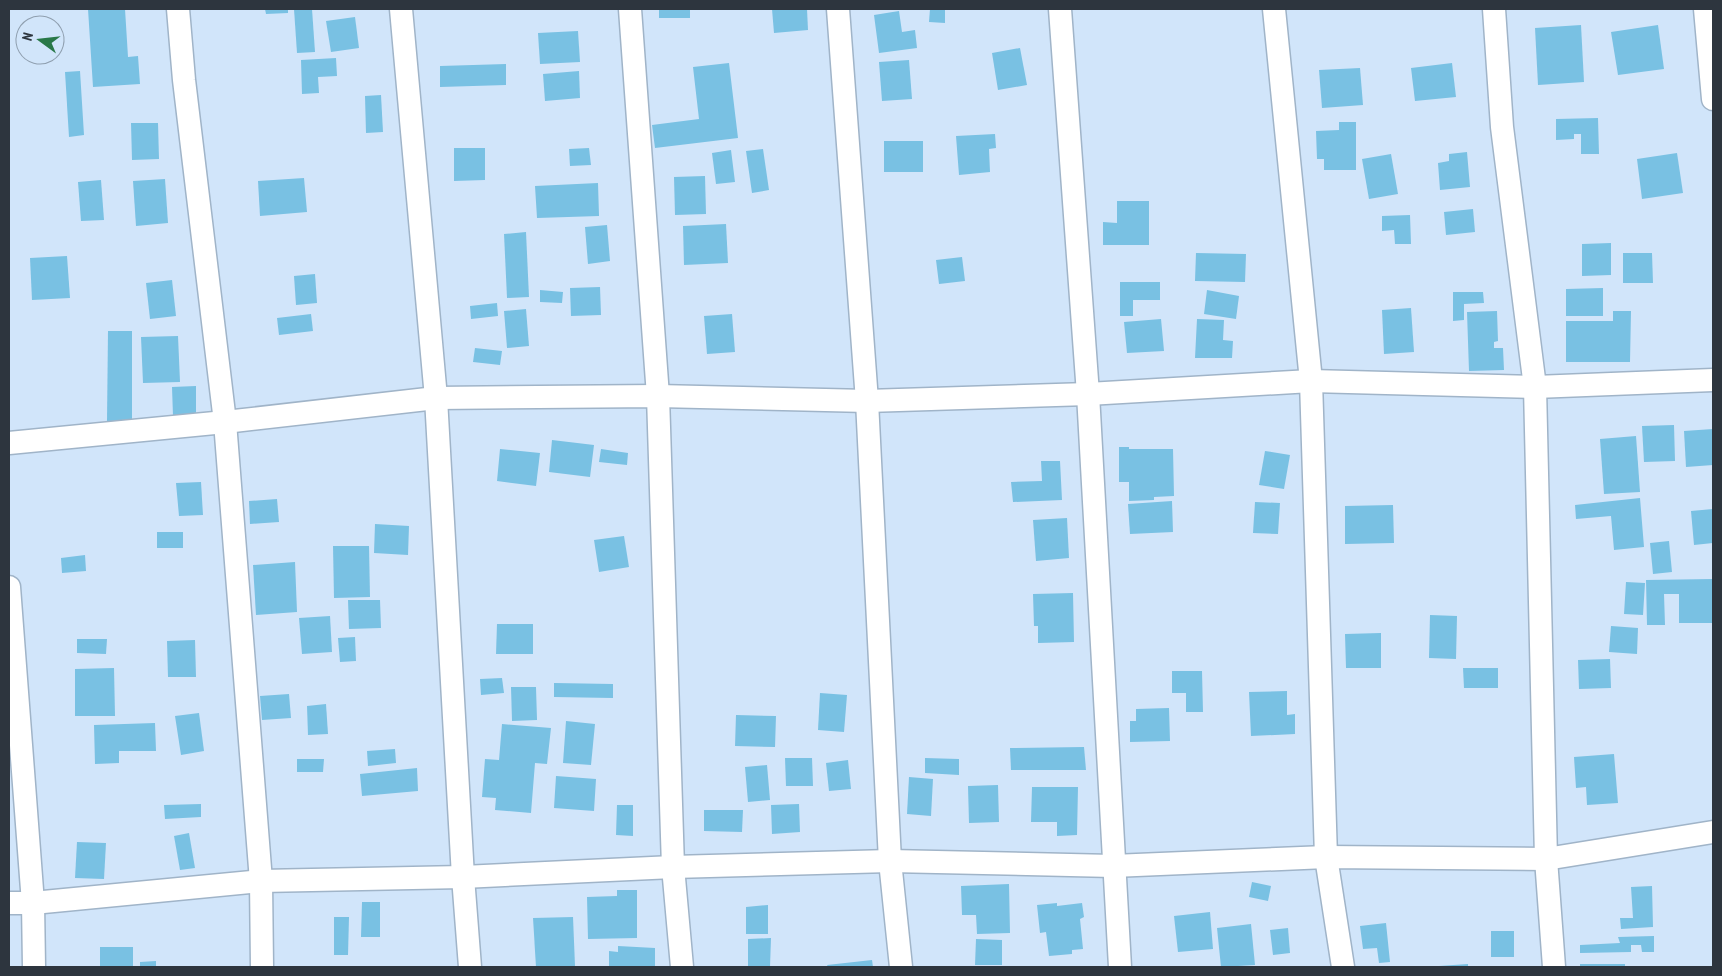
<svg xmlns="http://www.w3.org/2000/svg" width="1722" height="976" font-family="'PT Sans Narrow',sans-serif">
	<rect width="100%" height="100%" fill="#d1e5fa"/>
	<g fill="#79c1e3">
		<polygon points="88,9 125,9 128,57 138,56 140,84 93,87"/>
		<polygon points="265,9 288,9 288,13 266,14"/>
		<polygon points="294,9 312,9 315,52 297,53"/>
		<rect x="659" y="9" width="31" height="9"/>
		<polygon points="772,9 807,9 808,30 774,33"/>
		<polygon points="930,9 945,9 945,23 929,22"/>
		<polygon points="899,11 902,32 915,30 917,48 879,53 874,15"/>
		<polygon points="355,17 359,48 331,52 326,21"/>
		<polygon points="1581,25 1584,82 1538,85 1535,28"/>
		<polygon points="1658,25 1664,69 1618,75 1611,32"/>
		<polygon points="578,31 580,62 540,64 538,33"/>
		<polygon points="1020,48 1027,85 998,90 992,53"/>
		<polygon points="336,58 337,76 318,77 319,93 302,94 301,60"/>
		<polygon points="909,60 912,99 882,101 879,62"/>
		<polygon points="729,63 738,138 655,148 652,125 699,119 693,67"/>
		<polygon points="1452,63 1456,97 1415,101 1411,68"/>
		<polygon points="506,64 506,85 440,87 440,66"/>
		<polygon points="1360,68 1363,105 1322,108 1319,70"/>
		<polygon points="80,71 84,135 69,137 65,72"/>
		<polygon points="579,71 580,98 545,101 543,74"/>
		<polygon points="381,95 383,132 366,133 365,96"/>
		<polygon points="1598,118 1599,154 1581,154 1581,134 1574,134 1574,139 1556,140 1556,119"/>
		<polygon points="1339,122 1356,122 1356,170 1324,170 1324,159 1317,159 1316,131 1339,130"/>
		<polygon points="131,123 158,123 159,159 132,160"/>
		<polygon points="995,134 996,148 989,149 990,172 959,175 956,136"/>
		<rect x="884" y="141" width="39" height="31"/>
		<polygon points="454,148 485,148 485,180 454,181"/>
		<polygon points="589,148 591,165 570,166 569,149"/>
		<polygon points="763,149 769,190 752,193 746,151"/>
		<polygon points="731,150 735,182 716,184 712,153"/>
		<polygon points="1467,152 1470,187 1440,190 1438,163 1449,161 1449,154"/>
		<polygon points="1677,153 1683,193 1642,199 1637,159"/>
		<polygon points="1391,154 1398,194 1369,199 1362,159"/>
		<polygon points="705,176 706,214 675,215 674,177"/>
		<polygon points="304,178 307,212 260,216 258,181"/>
		<polygon points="165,179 168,223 136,226 133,181"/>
		<polygon points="101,180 104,220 81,221 78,182"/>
		<polygon points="598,183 599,216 537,218 535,186"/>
		<polygon points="1117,201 1149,201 1149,245 1103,245 1103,222 1117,223"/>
		<polygon points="1473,209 1475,232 1446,235 1444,212"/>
		<polygon points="1410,215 1411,244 1395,244 1394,230 1382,231 1382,216"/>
		<polygon points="726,224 728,263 684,265 683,226"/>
		<polygon points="607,225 610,261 588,264 585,227"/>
		<polygon points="526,232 529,297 507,298 504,234"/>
		<polygon points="1611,243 1611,275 1582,276 1582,244"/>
		<polygon points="1196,253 1246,254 1245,282 1195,281"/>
		<polygon points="1623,253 1652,253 1653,283 1623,283"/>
		<polygon points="67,256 70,298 32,300 30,258"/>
		<polygon points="962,257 965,281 939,284 936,260"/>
		<polygon points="315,274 317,303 296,305 294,276"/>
		<polygon points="172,280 176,316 150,319 146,283"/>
		<polygon points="1120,282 1160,282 1160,300 1133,300 1133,316 1120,316"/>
		<polygon points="600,287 601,315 571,316 570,288"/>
		<polygon points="1603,288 1603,316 1566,316 1566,289"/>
		<polygon points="540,290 563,292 562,303 540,302"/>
		<polygon points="1207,290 1239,296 1236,319 1204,314"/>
		<polygon points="1453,292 1483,292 1484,303 1464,304 1464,320 1453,321"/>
		<polygon points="497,303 498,316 471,319 470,306"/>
		<polygon points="1411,308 1414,352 1384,354 1382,310"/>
		<polygon points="526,309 529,346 507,348 504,311"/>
		<polygon points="1497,311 1498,341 1494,342 1494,348 1503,348 1504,370 1469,371 1467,312"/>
		<polygon points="1613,311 1631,311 1630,362 1566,362 1566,321 1613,321"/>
		<polygon points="311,314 313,331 279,335 277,318"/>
		<polygon points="732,314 735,352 707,354 704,316"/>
		<polygon points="1161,319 1164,351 1127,353 1124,322"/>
		<polygon points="1197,319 1224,320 1223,340 1233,341 1232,358 1195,358"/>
		<polygon points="108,331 132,331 132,421 107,421"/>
		<polygon points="178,336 180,382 143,383 141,337"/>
		<polygon points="475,348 502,351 500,365 473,362"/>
		<polygon points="196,386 196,416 173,416 172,387"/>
		<polygon points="1674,425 1675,461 1644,462 1642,426"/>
		<polygon points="1713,429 1713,465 1686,467 1684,431"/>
		<polygon points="1636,436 1640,492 1604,494 1600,439"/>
		<polygon points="552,440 594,445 590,477 549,472"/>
		<polygon points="1119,447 1129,447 1129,449 1173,449 1174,496 1154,497 1154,500 1129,501 1129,482 1119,482"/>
		<polygon points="500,449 540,453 536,486 497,481"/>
		<polygon points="601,449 628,453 627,465 599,462"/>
		<polygon points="1265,451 1290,455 1284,489 1259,485"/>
		<polygon points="1041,461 1060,461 1062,500 1013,502 1011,482 1042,481"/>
		<polygon points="201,482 203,515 179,516 176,483"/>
		<polygon points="1640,498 1644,547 1614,550 1611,516 1576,519 1575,505"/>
		<polygon points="277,499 279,522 250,524 249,501"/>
		<polygon points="1172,501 1173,532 1130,534 1128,504"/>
		<polygon points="1255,502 1280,503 1278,534 1253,533"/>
		<polygon points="1393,505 1394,543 1345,544 1345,506"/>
		<polygon points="1713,509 1713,543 1694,545 1691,511"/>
		<polygon points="1067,518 1069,558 1036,561 1033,520"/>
		<polygon points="375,524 409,526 408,555 374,553"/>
		<rect x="157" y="532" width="26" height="16"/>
		<polygon points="624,536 629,567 599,572 594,540"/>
		<polygon points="1669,541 1672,572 1653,574 1650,543"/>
		<polygon points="333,546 369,546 370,597 334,598"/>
		<polygon points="85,555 86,571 62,573 61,558"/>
		<polygon points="295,562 297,612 256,615 253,565"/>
		<polygon points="1713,579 1713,623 1679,623 1679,594 1664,594 1665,625 1647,625 1646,580"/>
		<polygon points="1626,582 1645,583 1643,615 1624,614"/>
		<polygon points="1073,593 1074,642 1038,643 1038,626 1034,626 1033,594"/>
		<polygon points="348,600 380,600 381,628 349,629"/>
		<polygon points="1430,615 1457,616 1456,659 1429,658"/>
		<polygon points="330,616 332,652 302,654 299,618"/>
		<polygon points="497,624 533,624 533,654 496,654"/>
		<polygon points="1611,626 1638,628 1637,654 1609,652"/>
		<polygon points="1381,633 1381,668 1346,668 1345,634"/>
		<polygon points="355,637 356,661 340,662 338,638"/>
		<polygon points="77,639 107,639 106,654 77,653"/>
		<polygon points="195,640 196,677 168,677 167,641"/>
		<polygon points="1610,659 1611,688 1579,689 1578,660"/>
		<polygon points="114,668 115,716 75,716 75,669"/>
		<polygon points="1463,668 1498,668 1498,688 1464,688"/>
		<polygon points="1172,671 1202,671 1203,712 1186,712 1186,693 1172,693"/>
		<polygon points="502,678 504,693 481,695 480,679"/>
		<polygon points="554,683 613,684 613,698 554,697"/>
		<polygon points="511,687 536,687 537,720 512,721"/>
		<polygon points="1287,691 1287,715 1295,714 1295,734 1251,736 1249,692"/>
		<polygon points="820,693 847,695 844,732 818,730"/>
		<polygon points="289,694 291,718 262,720 260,696"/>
		<polygon points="326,704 328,734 308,735 307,706"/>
		<polygon points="1169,708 1170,741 1130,742 1130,721 1136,721 1136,709"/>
		<polygon points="199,713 204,751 181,755 175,716"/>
		<polygon points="736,715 776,716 775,747 735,746"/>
		<polygon points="566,721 595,724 591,765 563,763"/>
		<polygon points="155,723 156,751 119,751 119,763 95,764 94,725"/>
		<polygon points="502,724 551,728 547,764 535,763 531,813 495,810 496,798 482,797 485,759 499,760"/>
		<polygon points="1084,747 1086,770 1011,770 1010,748"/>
		<polygon points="395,749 396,763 368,766 367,751"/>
		<polygon points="1614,754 1618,803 1587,805 1586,787 1576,788 1574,757"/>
		<polygon points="785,758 812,758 813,786 786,786"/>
		<polygon points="925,758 959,759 959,775 925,773"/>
		<polygon points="297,759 324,759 323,772 297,772"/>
		<polygon points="848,760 851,789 829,791 826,763"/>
		<polygon points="767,765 770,800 748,802 745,767"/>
		<polygon points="417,768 418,791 362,796 360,774"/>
		<polygon points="556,776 596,779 594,811 554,808"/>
		<polygon points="909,777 933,779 931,816 907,814"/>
		<polygon points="998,785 999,822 969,823 968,786"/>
		<polygon points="1032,787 1078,787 1077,835 1057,836 1057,822 1031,822"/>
		<polygon points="201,804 201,817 165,819 164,805"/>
		<polygon points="799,804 800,832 772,834 771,805"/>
		<polygon points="617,805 633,805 633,836 616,835"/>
		<polygon points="704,810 743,810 742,832 704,831"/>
		<polygon points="189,833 195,868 180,870 174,836"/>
		<polygon points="77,842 106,843 104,879 75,878"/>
		<polygon points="1252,882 1271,886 1268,901 1249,897"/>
		<polygon points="1009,884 1010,933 977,934 976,915 962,915 961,886"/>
		<polygon points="1652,886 1653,927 1621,929 1620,918 1633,918 1631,887"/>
		<polygon points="617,890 637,890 637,938 588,939 587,897 617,896"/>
		<polygon points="362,902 380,902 380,937 361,937"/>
		<polygon points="1057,903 1057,906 1082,903 1084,917 1080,919 1083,949 1072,950 1072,954 1049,956 1046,932 1040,933 1037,905"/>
		<polygon points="768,905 768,934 746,934 746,907"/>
		<polygon points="1210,912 1213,949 1178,952 1174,916"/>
		<polygon points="334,917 349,917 348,955 334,955"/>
		<polygon points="573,917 575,966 536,967 533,918"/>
		<polygon points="1386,923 1390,962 1379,963 1377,948 1363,949 1360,926"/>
		<polygon points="1251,924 1255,965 1221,967 1217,928"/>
		<polygon points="1288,928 1290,953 1273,955 1270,930"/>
		<rect x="1491" y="931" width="23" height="26"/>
		<polygon points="1654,936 1654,952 1642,952 1641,945 1631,945 1631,952 1580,953 1580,945 1620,943 1618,937"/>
		<polygon points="771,938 770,967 748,967 748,939"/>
		<polygon points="976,939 1002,940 1002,965 975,965"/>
		<polygon points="618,946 655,948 655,967 609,967 609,951 618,952"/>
		<rect x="100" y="947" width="33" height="20"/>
		<polygon points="872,960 873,967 828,967 827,965"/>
		<polygon points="156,961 156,967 140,967 140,962"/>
		<polygon points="1468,964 1468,967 1439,967 1439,966"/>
		<rect x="1580" y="964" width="45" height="3"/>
	</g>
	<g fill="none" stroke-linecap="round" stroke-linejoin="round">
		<defs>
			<g id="street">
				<polyline points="178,9 184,80 225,422 261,881 262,967"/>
				<polyline points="401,9 436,398 463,877 470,967"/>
				<polyline points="630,9 658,396 673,867 682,967"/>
				<polyline points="838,9 867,401 890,861 901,967"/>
				<polyline points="1060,9 1088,394 1120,967"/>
				<polyline points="1274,9 1311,381 1326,857 1343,967"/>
				<polyline points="1494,9 1502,127 1535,387 1546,859 1554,967"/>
				<polyline points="1705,9 1713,99"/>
				<polyline points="9,443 225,422 436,398 658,396 867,401 1088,394 1311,381 1535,387 1713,380"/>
				<polyline points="9,587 33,903 34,967"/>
				<polyline points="9,903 33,903 261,881 463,877 673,867 890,861 1113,866 1326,857 1546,859 1713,832"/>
			</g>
		</defs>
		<use href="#street" stroke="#a0b4c8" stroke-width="25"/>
		<use href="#street" stroke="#fff" stroke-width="22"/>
	</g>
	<rect width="1722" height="976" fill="none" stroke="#2d353e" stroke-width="20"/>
	<g transform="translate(40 40) rotate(285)"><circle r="24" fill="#d1e5fa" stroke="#8f9faf"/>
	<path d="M0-4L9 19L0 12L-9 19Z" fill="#297848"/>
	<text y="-8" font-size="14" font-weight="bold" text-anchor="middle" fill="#2d353e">N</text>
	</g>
</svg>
